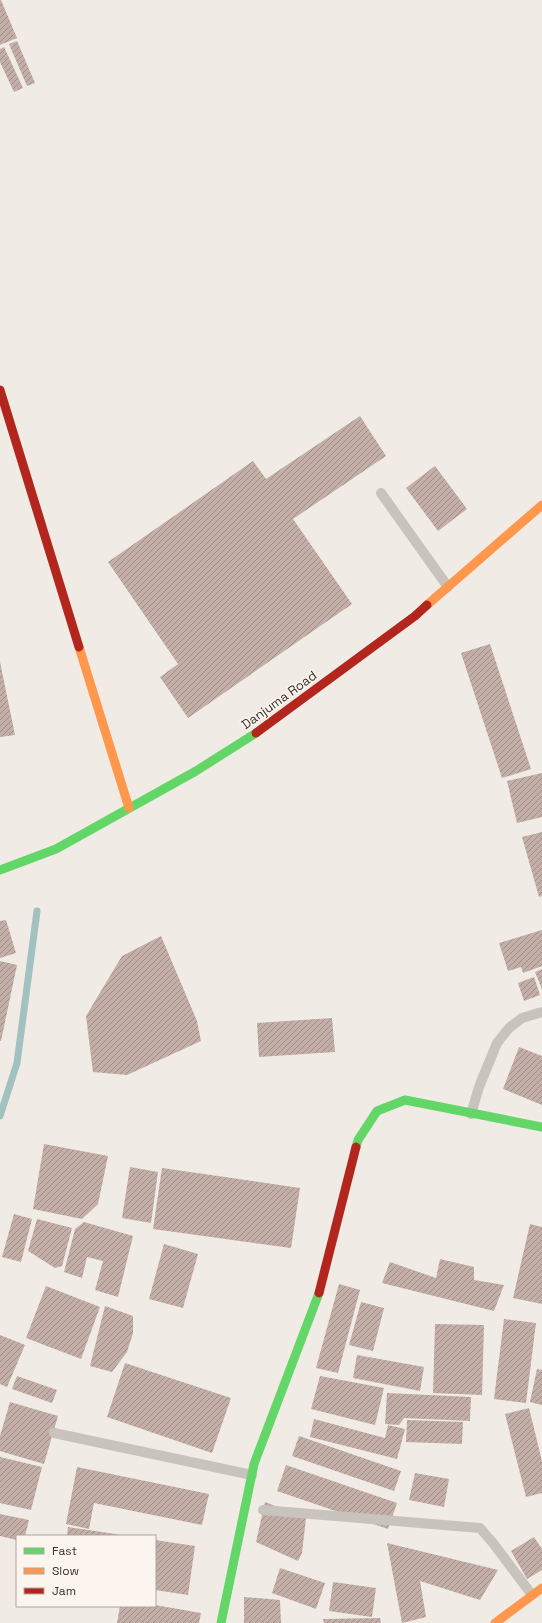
<svg xmlns="http://www.w3.org/2000/svg" width="542" height="1623" font-family="'Space Grotesk',sans-serif">
	<defs>
		<pattern id="building-hatch" width="6" height="6" patternUnits="userSpaceOnUse"><rect width="6" height="6" fill="#c3afa7"/><path d="M-1 1l2-2M0 6l6-6M5 7l2-2" fill="none" stroke="#a08f88"/></pattern>
	</defs>
	<rect width="100%" height="100%" fill="#f0ebe5"/>
	<g fill="none" stroke-linecap="round" stroke-linejoin="round">
		<polyline stroke="#a1c2c1" stroke-width="7" points="0,1116 17,1063 37,911"/>
	</g>
	<g fill="url(#building-hatch)">
		<polygon points="0,0 1,0 17,38 0,45"/>
		<polygon points="17,41 35,83 27,86 9,44"/>
		<polygon points="4,47 23,88 14,92 0,62 0,49"/>
		<polygon points="360,416 386,456 293,519 352,604 188,718 160,677 178,664 108,562 253,461 266,479"/>
		<polygon points="435,466 467,509 438,531 406,488"/>
		<polygon points="490,644 531,769 502,778 461,653"/>
		<polygon points="0,662 15,735 0,737"/>
		<polygon points="542,773 542,817 517,823 507,781"/>
		<polygon points="542,832 542,896 539,897 522,837"/>
		<polygon points="6,920 16,953 0,958 0,921"/>
		<polygon points="542,930 542,966 523,973 521,967 508,971 499,943"/>
		<polygon points="161,936 197,1021 201,1041 127,1075 93,1072 86,1016 122,956"/>
		<polygon points="0,961 17,965 1,1041 0,1041"/>
		<polygon points="542,969 542,989 535,972"/>
		<polygon points="534,977 540,995 524,1001 518,983"/>
		<polygon points="332,1018 335,1052 259,1057 257,1023"/>
		<polygon points="519,1047 542,1056 542,1105 503,1089"/>
		<polygon points="44,1144 108,1156 98,1204 82,1219 33,1209"/>
		<polygon points="130,1167 158,1172 151,1223 122,1218"/>
		<polygon points="162,1168 300,1188 291,1248 153,1229"/>
		<polygon points="14,1214 32,1219 21,1262 2,1257"/>
		<polygon points="37,1219 72,1228 62,1266 55,1268 28,1251"/>
		<polygon points="84,1222 133,1236 118,1297 95,1290 103,1261 87,1257 82,1278 64,1272 75,1229"/>
		<polygon points="530,1224 542,1227 542,1304 513,1298"/>
		<polygon points="164,1244 198,1254 183,1308 149,1299"/>
		<polygon points="440,1259 474,1267 474,1280 504,1285 494,1311 382,1283 390,1262 436,1278"/>
		<polygon points="339,1284 360,1290 338,1373 316,1368"/>
		<polygon points="46,1286 100,1307 81,1359 26,1338"/>
		<polygon points="361,1302 384,1308 373,1351 349,1345"/>
		<polygon points="105,1306 133,1316 133,1333 127,1352 112,1372 90,1366"/>
		<polygon points="504,1319 536,1323 526,1403 494,1399"/>
		<polygon points="435,1324 484,1325 482,1395 433,1393"/>
		<polygon points="0,1335 25,1345 7,1387 0,1384"/>
		<polygon points="357,1355 424,1367 420,1391 353,1378"/>
		<polygon points="125,1363 231,1398 212,1453 107,1417"/>
		<polygon points="537,1369 542,1370 542,1405 530,1402"/>
		<polygon points="17,1376 57,1390 52,1403 12,1389"/>
		<polygon points="320,1376 384,1388 375,1425 311,1409"/>
		<polygon points="387,1393 471,1397 470,1421 404,1418 399,1425 385,1424"/>
		<polygon points="10,1402 58,1416 44,1464 0,1451 0,1436"/>
		<polygon points="529,1408 542,1461 542,1493 526,1497 505,1414"/>
		<polygon points="314,1419 385,1438 388,1425 405,1429 397,1459 310,1437"/>
		<polygon points="407,1420 463,1422 462,1444 406,1442"/>
		<polygon points="299,1436 401,1471 394,1491 292,1456"/>
		<polygon points="0,1457 42,1467 31,1510 0,1503"/>
		<polygon points="286,1465 397,1503 388,1529 277,1491"/>
		<polygon points="77,1467 209,1494 202,1525 94,1503 89,1529 66,1524"/>
		<polygon points="415,1473 449,1479 444,1507 409,1500"/>
		<polygon points="265,1502 306,1518 302,1553 298,1561 256,1542"/>
		<polygon points="0,1514 29,1520 25,1536 17,1536 17,1540 0,1536"/>
		<polygon points="68,1527 122,1535 122,1536 67,1536"/>
		<polygon points="534,1537 542,1549 542,1570 527,1579 511,1551"/>
		<polygon points="155,1540 195,1546 188,1595 155,1590"/>
		<polygon points="387,1543 498,1570 480,1600 420,1581 426,1617 402,1623"/>
		<polygon points="280,1568 325,1583 316,1609 272,1593"/>
		<polygon points="333,1582 376,1588 372,1617 329,1611"/>
		<polygon points="244,1597 280,1600 281,1623 244,1623"/>
		<polygon points="155,1605 201,1613 199,1623 117,1623 120,1606"/>
		<polygon points="380,1618 381,1623 324,1623 323,1619"/>
	</g>
	<g fill="none" stroke-linecap="round" stroke-linejoin="round">
		<g stroke="#c9c3be" stroke-width="10">
			<polyline points="381,493 448,587"/>
			<polyline points="471,1114 479,1087 497,1043 509,1028 522,1018 542,1012"/>
			<polyline points="54,1433 252,1475"/>
			<polyline points="263,1510 480,1528 493,1543 532,1595"/>
		</g>
		<g stroke="#63d668" stroke-width="9">
			<polyline points="0,870 56,849 196,771 256,733"/>
			<polyline points="356,1147 358,1140 377,1111 405,1100 542,1127"/>
			<polyline points="221,1623 254,1464 319,1293"/>
		</g>
		<g stroke="#ff974d" stroke-width="9">
			<polyline points="427,605 542,505"/>
			<polyline points="79,647 129,808"/>
			<polyline points="495,1623 542,1588"/>
		</g>
		<g stroke="#b3261e" stroke-width="9">
			<polyline points="0,390 79,647"/>
			<polyline points="256,733 415,616 427,605"/>
			<polyline points="319,1293 356,1147"/>
		</g>
	</g>
	<g text-anchor="middle" dominant-baseline="central" stroke-width="3" stroke-linejoin="round" paint-order="stroke">
		<g font-size="13" fill="#3b302b" stroke="#fbf5ee">
			<text transform="translate(279 700) rotate(-36)">Danjuma Road</text>
		</g>
	</g>
	<rect x="16" y="1535" width="140" height="72" fill="#fbf5ee" stroke="#aea6a0"/>
	<rect x="24" y="1548" width="20" height="6" fill="#63d668" stroke="#aea6a0"/>
	<text x="52" y="1555" font-size="12" fill="#3b302b">Fast</text>
	<rect x="24" y="1568" width="20" height="6" fill="#ff974d" stroke="#aea6a0"/>
	<text x="52" y="1575" font-size="12" fill="#3b302b">Slow</text>
	<rect x="24" y="1588" width="20" height="6" fill="#b3261e" stroke="#aea6a0"/>
	<text x="52" y="1595" font-size="12" fill="#3b302b">Jam</text>
</svg>
